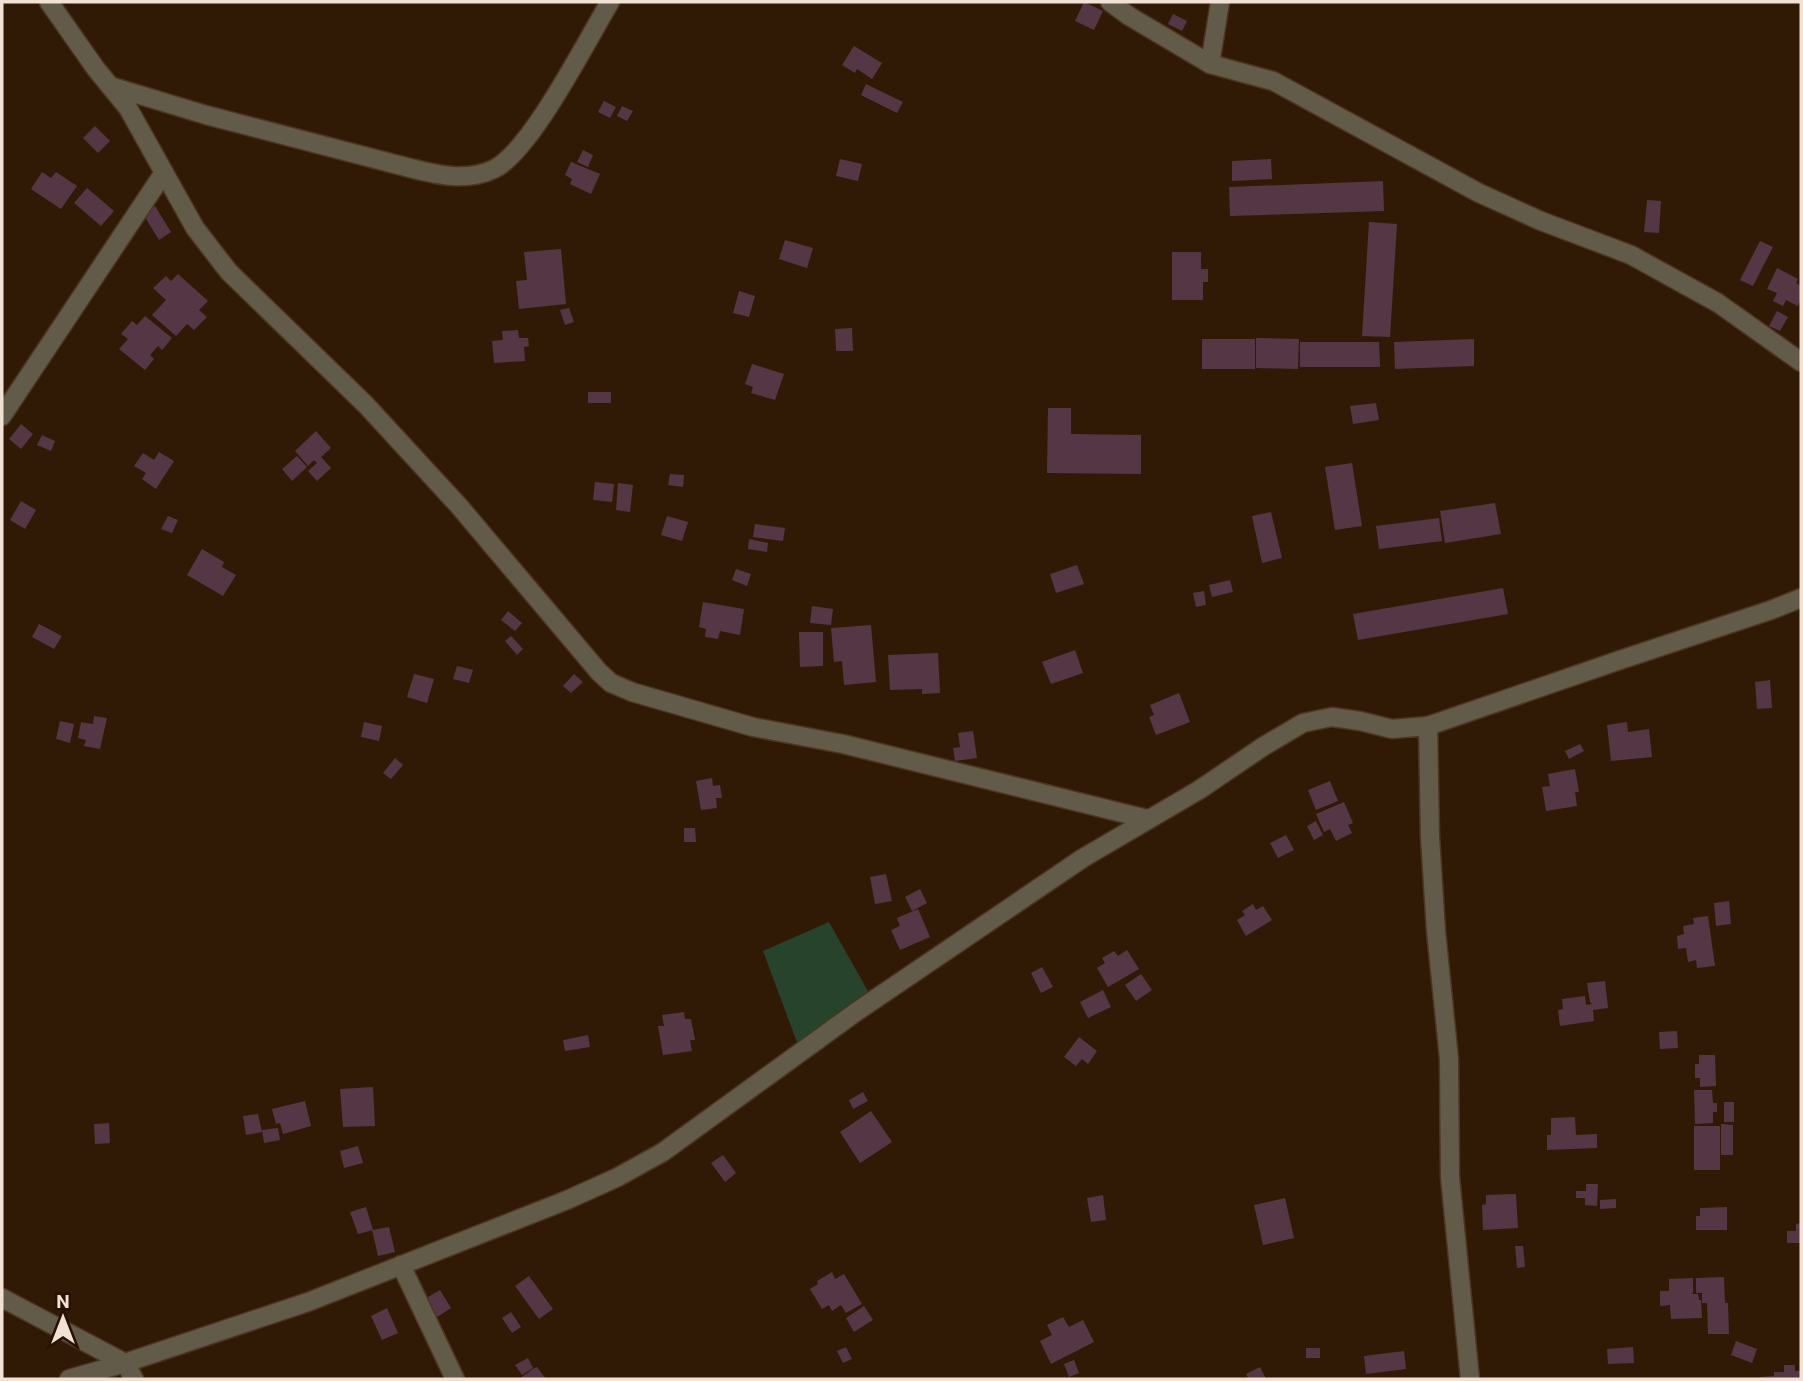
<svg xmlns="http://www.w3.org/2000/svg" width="1803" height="1381" font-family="Roboto,sans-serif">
	<rect width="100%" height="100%" fill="#311a05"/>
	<polygon fill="#27432b" points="829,922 869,993 798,1045 763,951"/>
	<g fill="#553645">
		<polygon points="1084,2 1103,11 1094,30 1075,21"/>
		<polygon points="1173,14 1187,21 1182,31 1168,24"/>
		<polygon points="854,46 882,63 872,79 857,69 855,73 842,65"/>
		<polygon points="866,84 903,102 897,113 861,95"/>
		<polygon points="604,101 616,107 610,118 598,112"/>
		<polygon points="622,106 633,111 627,121 617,116"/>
		<polygon points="95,126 110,141 98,153 83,138"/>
		<polygon points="583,150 593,155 588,167 577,162"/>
		<polygon points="840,159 862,164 858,181 836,176"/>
		<polygon points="1271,159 1272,179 1232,181 1232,161"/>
		<polygon points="571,162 600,174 591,194 570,184 572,179 565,175"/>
		<polygon points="42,172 51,178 56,172 77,186 61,209 31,189"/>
		<polygon points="1383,181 1384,211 1230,216 1229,187"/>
		<polygon points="87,188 114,211 101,226 74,203"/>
		<polygon points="1647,200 1661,201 1659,233 1644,232"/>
		<polygon points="155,206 171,232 159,240 143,214"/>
		<polygon points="1369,222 1397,224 1390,337 1362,336"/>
		<polygon points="785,240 813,248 807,268 779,259"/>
		<polygon points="1760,241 1773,247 1753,286 1740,280"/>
		<polygon points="561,249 566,304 519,309 516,281 527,280 524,252"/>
		<polygon points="1172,252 1201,252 1201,269 1208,269 1208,282 1203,282 1203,300 1172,300"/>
		<polygon points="1777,268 1798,279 1796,283 1801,286 1801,299 1798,306 1786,300 1783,306 1773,301 1777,293 1767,289"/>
		<polygon points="178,274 208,301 199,310 207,317 194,330 187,324 176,336 152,315 166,300 153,288 166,276 171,281"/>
		<polygon points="739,291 755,296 749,317 733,313"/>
		<polygon points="569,308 574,322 565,325 560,310"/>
		<polygon points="1777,311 1788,317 1780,331 1769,326"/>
		<polygon points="145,316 172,338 162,350 158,346 150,355 154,359 145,370 119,349 128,339 121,334 132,321 137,325"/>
		<polygon points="852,328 853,351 836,351 835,329"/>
		<polygon points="518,330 519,338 528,338 529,346 524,347 525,361 494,363 492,341 503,340 502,331"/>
		<polygon points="1256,338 1299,339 1298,369 1256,368"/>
		<rect x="1202" y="339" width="53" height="30"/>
		<polygon points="1474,339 1474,366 1395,369 1394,342"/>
		<polygon points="1300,342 1379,342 1380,367 1300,367"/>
		<polygon points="752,364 784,374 775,400 751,393 753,387 745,384"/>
		<rect x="588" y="392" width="23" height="11"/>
		<polygon points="1376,403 1379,420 1353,424 1350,406"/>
		<polygon points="1048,408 1071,408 1071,434 1141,435 1141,474 1047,473"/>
		<polygon points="21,424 33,434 21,449 9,439"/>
		<polygon points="316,431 331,448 321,457 331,468 317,481 308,471 317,463 314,460 308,466 295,451"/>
		<polygon points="42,435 55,441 51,451 37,445"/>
		<polygon points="159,452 174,461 156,489 142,479 146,473 134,466 143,453 154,460"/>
		<polygon points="297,456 307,467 292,481 282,469"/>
		<polygon points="1352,463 1362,526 1335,530 1325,467"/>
		<polygon points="670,474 684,475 683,487 668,485"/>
		<polygon points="595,482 614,484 612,502 593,500"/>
		<polygon points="618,483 633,485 630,512 616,510"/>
		<polygon points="21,501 36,510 25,529 10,520"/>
		<polygon points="1495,503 1501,534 1445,543 1440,511"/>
		<polygon points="1271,512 1282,558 1262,563 1252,516"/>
		<polygon points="168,516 178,520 172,533 161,529"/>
		<polygon points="667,516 688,522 682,541 661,535"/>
		<polygon points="1439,518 1442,541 1379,549 1376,526"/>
		<polygon points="755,524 785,528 783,541 753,537"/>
		<polygon points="749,539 768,543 767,552 748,549"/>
		<polygon points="202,549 224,562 222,567 236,575 223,596 187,575"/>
		<polygon points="1077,565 1084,584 1056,593 1050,574"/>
		<polygon points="736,569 751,574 747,586 732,580"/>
		<polygon points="1230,580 1233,592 1212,597 1209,585"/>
		<polygon points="1503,588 1508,614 1358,640 1353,614"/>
		<polygon points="1204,591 1206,605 1196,607 1193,593"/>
		<polygon points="703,602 744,609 740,635 720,631 718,639 705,637 706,629 699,627"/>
		<polygon points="812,606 833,609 831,625 810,623"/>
		<polygon points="508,611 522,623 515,631 501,620"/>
		<polygon points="39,624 62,636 54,649 32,637"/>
		<polygon points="871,625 876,682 844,685 842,661 834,662 831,628"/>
		<polygon points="799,632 823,632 823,666 800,667"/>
		<polygon points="511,636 523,649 517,655 505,641"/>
		<polygon points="1075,650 1083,673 1051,684 1042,662"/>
		<polygon points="938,653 940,693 922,694 922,689 890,690 888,655"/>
		<polygon points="457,666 473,670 469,683 453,679"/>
		<polygon points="414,674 434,679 427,703 407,697"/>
		<polygon points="574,674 583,682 571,693 563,686"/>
		<polygon points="1770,680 1772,708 1757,709 1755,682"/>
		<polygon points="1179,693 1190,722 1156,735 1149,717 1154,715 1150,705"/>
		<polygon points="94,716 107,718 100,749 84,746 86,740 78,738 81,722 93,724"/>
		<polygon points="60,721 74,724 70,743 56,739"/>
		<polygon points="364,722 382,726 379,741 361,737"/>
		<polygon points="1627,722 1628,732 1649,729 1652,757 1611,761 1607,725"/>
		<polygon points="973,731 977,758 955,761 953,748 960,747 958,733"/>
		<polygon points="1580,744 1584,751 1569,759 1565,751"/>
		<polygon points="395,758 403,765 391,779 383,773"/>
		<polygon points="1575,769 1579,792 1575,792 1577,806 1546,811 1542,787 1550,786 1548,774"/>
		<polygon points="712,778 713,786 720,785 722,798 716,798 717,808 701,810 696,781"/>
		<polygon points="1330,781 1338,801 1316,810 1308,790"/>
		<polygon points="1344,802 1353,823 1348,825 1352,833 1336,841 1330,829 1324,832 1316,814"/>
		<polygon points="1316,821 1323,835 1314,840 1307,826"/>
		<polygon points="684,828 695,828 696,842 684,842"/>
		<polygon points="1286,835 1294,850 1278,858 1270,843"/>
		<polygon points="886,874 892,901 875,904 870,877"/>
		<polygon points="920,889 927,903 912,911 905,897"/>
		<polygon points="1729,901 1731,924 1716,926 1714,903"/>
		<polygon points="1253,904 1256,910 1263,906 1272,920 1246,936 1237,920 1245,915 1242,911"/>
		<polygon points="918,909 930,937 900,950 891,930 900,926 897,918"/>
		<polygon points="1708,916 1715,966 1697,968 1696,960 1688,962 1686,948 1678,949 1677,936 1684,934 1683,926 1694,924 1693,918"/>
		<polygon points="1127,950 1139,969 1108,987 1097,968 1105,963 1102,958 1114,951 1118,956"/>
		<polygon points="1042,967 1053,987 1041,993 1031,973"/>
		<polygon points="1141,974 1152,990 1136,1001 1125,985"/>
		<polygon points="1605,981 1608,1008 1593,1010 1594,1021 1560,1026 1558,1010 1563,1009 1562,999 1585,996 1586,1005 1592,1004 1590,1002 1587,983"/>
		<polygon points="1103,990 1111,1007 1088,1018 1080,1002"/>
		<polygon points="684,1012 685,1019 691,1019 695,1040 690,1040 692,1051 663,1055 658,1026 664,1026 662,1015"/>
		<polygon points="1677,1031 1678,1048 1660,1049 1659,1032"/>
		<polygon points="588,1035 590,1047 565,1051 563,1040"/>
		<polygon points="1079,1037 1097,1051 1088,1064 1082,1059 1076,1066 1064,1057"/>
		<polygon points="1699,1055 1715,1055 1716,1086 1700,1087 1700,1078 1695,1078 1695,1064 1699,1064"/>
		<polygon points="373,1087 375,1126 343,1127 340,1089"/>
		<polygon points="1694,1090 1712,1090 1713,1103 1717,1103 1717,1112 1713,1112 1713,1123 1695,1124"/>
		<polygon points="863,1092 868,1101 853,1109 849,1100"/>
		<polygon points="305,1101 311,1126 283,1134 280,1123 276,1124 272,1109"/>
		<rect x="1724" y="1102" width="10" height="20"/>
		<polygon points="871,1111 892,1142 860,1163 840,1132"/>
		<polygon points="258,1114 262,1132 246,1135 243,1116"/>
		<polygon points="1575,1117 1576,1135 1597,1134 1597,1148 1547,1150 1547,1135 1551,1135 1551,1118"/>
		<polygon points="109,1123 110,1143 95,1144 94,1124"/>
		<polygon points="1721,1124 1733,1125 1733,1155 1721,1155"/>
		<rect x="1694" y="1126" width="26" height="44"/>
		<polygon points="278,1128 280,1140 264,1143 262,1130"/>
		<polygon points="358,1146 363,1163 344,1168 340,1151"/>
		<polygon points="723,1155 736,1173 725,1182 711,1163"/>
		<polygon points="1586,1184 1598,1184 1597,1206 1585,1205 1585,1198 1576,1198 1576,1191 1586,1191"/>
		<polygon points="1516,1194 1518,1228 1483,1230 1482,1205 1486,1204 1486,1195"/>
		<polygon points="1103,1195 1106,1220 1091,1222 1087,1198"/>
		<polygon points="1285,1198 1294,1238 1263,1245 1254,1205"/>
		<polygon points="1616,1199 1616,1208 1600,1209 1600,1200"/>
		<polygon points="366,1207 373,1230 358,1234 350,1212"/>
		<polygon points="1727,1207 1727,1230 1696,1230 1696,1216 1700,1216 1700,1208"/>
		<polygon points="1801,1223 1801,1243 1787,1243 1787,1231 1796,1231 1796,1224"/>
		<polygon points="389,1227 395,1252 378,1256 372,1230"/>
		<polygon points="1515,1246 1523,1246 1525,1267 1517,1268"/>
		<polygon points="832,1272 835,1279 844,1274 862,1304 846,1313 841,1305 832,1311 829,1305 822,1309 810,1289 818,1284 817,1281"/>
		<polygon points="529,1276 553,1309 539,1319 515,1286"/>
		<polygon points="1724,1277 1725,1303 1728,1303 1729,1334 1708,1334 1707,1303 1702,1303 1702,1293 1696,1293 1696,1278"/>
		<polygon points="1693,1278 1693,1293 1691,1294 1698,1294 1699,1300 1701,1300 1702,1318 1671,1319 1670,1305 1660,1306 1660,1291 1669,1291 1669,1279"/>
		<polygon points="440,1290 451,1308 434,1319 423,1300"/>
		<polygon points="864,1306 873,1320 854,1332 846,1318"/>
		<polygon points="387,1308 398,1333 382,1340 371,1316"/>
		<polygon points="511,1312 521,1327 512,1333 502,1318"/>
		<polygon points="1063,1317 1069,1327 1083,1320 1094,1342 1051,1364 1040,1341 1052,1335 1047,1325"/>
		<polygon points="1736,1341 1757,1349 1752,1363 1731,1355"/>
		<polygon points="846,1347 852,1359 843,1363 837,1351"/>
		<polygon points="1633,1347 1634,1363 1608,1364 1607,1349"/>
		<rect x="1306" y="1348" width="14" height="10"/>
		<polygon points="1404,1351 1406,1369 1366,1374 1364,1356"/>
		<polygon points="528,1358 533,1368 522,1375 515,1365"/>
		<polygon points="1074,1360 1079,1373 1069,1377 1064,1364"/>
		<polygon points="1784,1365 1795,1365 1795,1371 1801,1371 1801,1379 1760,1379 1760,1377 1774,1376 1774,1372 1784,1372"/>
		<polygon points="537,1367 546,1379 519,1379 534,1368"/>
		<polygon points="1260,1367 1266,1379 1249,1379 1246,1374"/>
	</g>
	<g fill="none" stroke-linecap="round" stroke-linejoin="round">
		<defs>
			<g id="minor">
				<polyline points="49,2 96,69 128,108 195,228 229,272 366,405 459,506 599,672 611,683 632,692 753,727 843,744 1147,819"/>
				<polyline points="1110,2 1129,16 1210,64"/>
				<polyline points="1220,2 1210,64 1273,81 1479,193 1541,221 1631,255 1718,303 1801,362"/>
				<path d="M110,86L206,115L410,168C438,175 467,182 494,169C531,151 587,40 610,2"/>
				<polyline points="2,416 163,174"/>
				<polyline points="1428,726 1617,661 1771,610 1801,598"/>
				<polyline points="401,1265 455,1379"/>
				<polyline points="2,1298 125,1363 134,1379"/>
				<polyline points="69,1379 125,1363 308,1302 567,1200 618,1177 663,1152 856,1012 1083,858 1199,790 1264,746 1303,723 1332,717 1360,721 1392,729 1428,726 1430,837 1436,931 1449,1059 1450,1177 1470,1379"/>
			</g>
		</defs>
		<use href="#minor" stroke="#4c3622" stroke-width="21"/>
		<use href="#minor" stroke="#635b4a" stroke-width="18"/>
	</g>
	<rect width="1803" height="1381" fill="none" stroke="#f2e2d6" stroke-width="7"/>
	<g transform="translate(63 1318)" stroke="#271100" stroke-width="5" paint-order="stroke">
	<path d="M0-5L12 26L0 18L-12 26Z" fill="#f2e2d6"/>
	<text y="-10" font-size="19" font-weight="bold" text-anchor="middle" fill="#f2e2d6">N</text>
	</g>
</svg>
